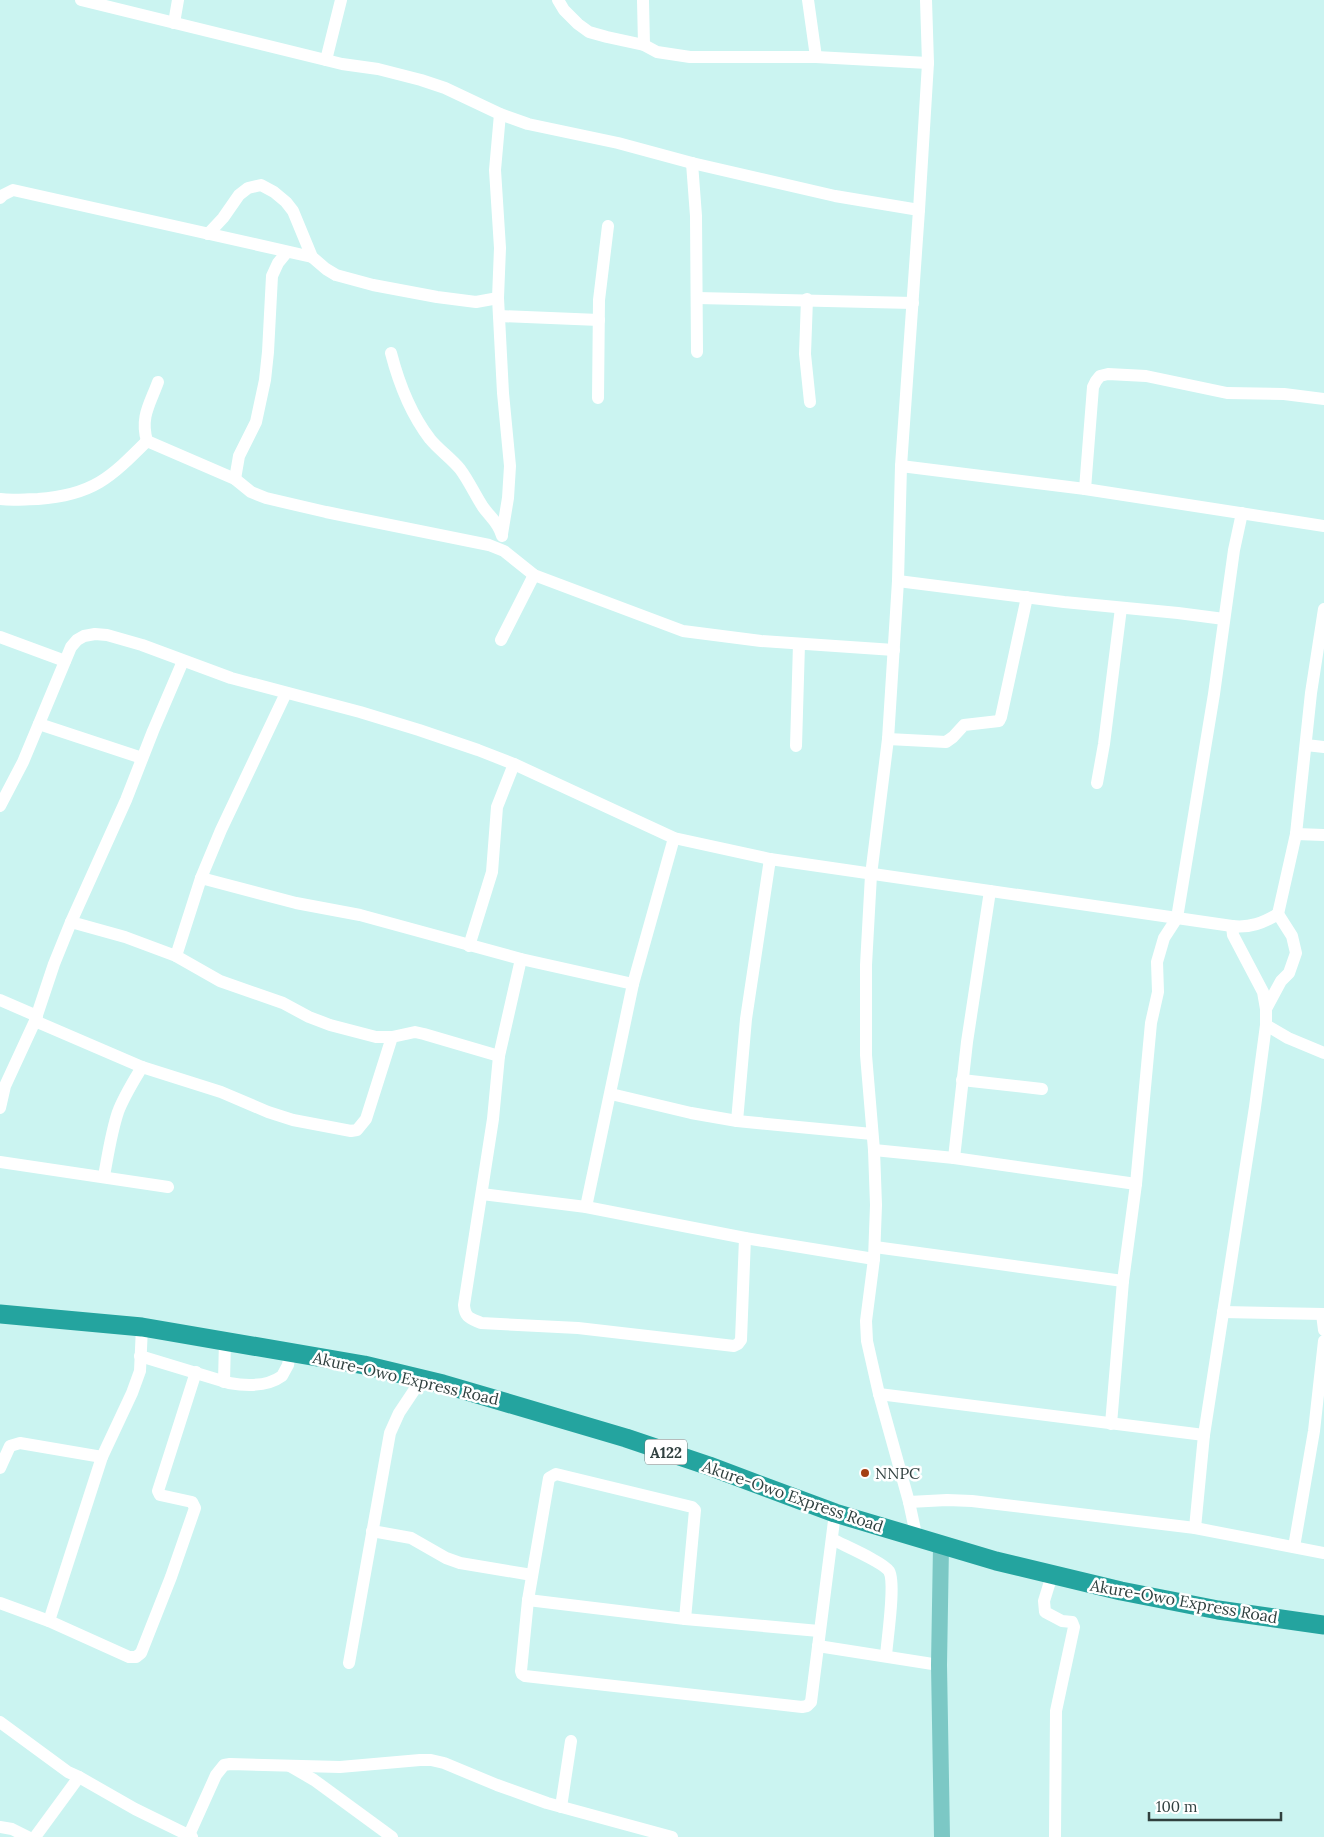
<svg xmlns="http://www.w3.org/2000/svg" width="1324" height="1837" font-family="Lora,serif">
	<rect width="100%" height="100%" fill="#cbf4f1"/>
	<g fill="none" stroke-linecap="round" stroke-linejoin="round">
		<g stroke="#fff" stroke-width="12">
			<polyline points="81,0 342,64 378,69 421,80 445,88 500,114 528,124 618,143 692,163 835,196 919,210"/>
			<polyline points="558,0 564,10 578,24 589,32 607,37 644,45 657,52 690,57 816,57 928,63"/>
			<polyline points="643,0 644,45"/>
			<polyline points="808,0 816,57"/>
			<polyline points="174,23 178,0"/>
			<polyline points="326,60 341,0"/>
			<polyline points="500,114 495,170 500,248 498,298 503,393 510,466 508,498 502,534"/>
			<polyline points="692,163 696,216 697,352"/>
			<polyline points="0,198 3,195 13,190 312,257"/>
			<polyline points="208,234 223,218 239,195 248,188 261,185 274,192 286,202 293,211 312,257 326,269 336,275 373,285 437,297 476,302 498,298"/>
			<polyline points="697,298 913,303"/>
			<polyline points="807,299 805,354 810,402"/>
			<polyline points="499,316 599,320"/>
			<path d="M391,353C399,384 410,413 430,439C439,450 451,458 460,469C469,481 475,495 483,507C490,517 499,523 502,536"/>
			<polyline points="598,398 599,300 608,226"/>
			<path d="M147,441C140,417 150,404 158,382"/>
			<polyline points="901,466 1085,489 1324,526"/>
			<polyline points="235,479 239,456 256,422 265,380 268,352 272,276 278,263 287,252"/>
			<polyline points="1085,489 1093,387 1096,381 1100,376 1108,374 1146,376 1227,393 1284,394 1324,399"/>
			<path d="M0,499C13,501 25,499 38,499C93,495 110,478 147,441L235,479L251,492L266,498L326,512L489,545L504,551L534,575L683,631L761,641L894,650"/>
			<polyline points="898,581 1064,602 1178,613 1224,619"/>
			<polyline points="0,637 65,661"/>
			<polyline points="501,640 534,575"/>
			<polyline points="183,661 153,731 126,800 71,922 125,937 176,956 220,981 283,1003 309,1017 330,1025 376,1037 392,1037 415,1032 424,1034 499,1056"/>
			<polyline points="39,724 142,758"/>
			<polyline points="888,739 946,742 953,737 964,725 999,721 1001,717 1027,597"/>
			<polyline points="1306,745 1324,747"/>
			<polyline points="796,746 799,644"/>
			<polyline points="1097,783 1104,744 1121,608"/>
			<polyline points="0,806 23,762 71,647 77,640 84,636 95,634 107,635 142,645 231,678 360,712 419,730 478,750 514,764 674,838 770,859 1232,926"/>
			<polyline points="1296,834 1324,835"/>
			<polyline points="201,878 296,903 360,915 521,959 633,984"/>
			<polyline points="1278,914 1296,834 1311,693 1324,609"/>
			<path d="M1278,914L1292,936L1296,953L1289,973L1281,981L1266,1009L1263,992L1233,935L1232,926C1250,928 1263,923 1278,914Z"/>
			<polyline points="71,922 54,964 35,1021 142,1067 221,1092 268,1112 293,1120 351,1131 357,1130 366,1119 392,1037"/>
			<polyline points="469,946 492,872 497,807 514,764"/>
			<polyline points="176,956 201,878 221,830 286,693"/>
			<path d="M521,959L499,1056L493,1119L464,1305C465,1318 470,1318 481,1323L578,1328L734,1346L738,1344L741,1340L745,1238"/>
			<polyline points="0,1000 37,1016"/>
			<polyline points="1266,1025 1288,1038 1324,1053"/>
			<polyline points="962,1080 1042,1089"/>
			<polyline points="611,1094 691,1113 737,1121 872,1134"/>
			<polyline points="0,1108 5,1086 35,1021"/>
			<polyline points="737,1121 746,1019 770,859"/>
			<polyline points="874,1150 954,1158 1136,1184"/>
			<polyline points="954,1158 967,1042 990,891"/>
			<polyline points="0,1162 168,1187"/>
			<path d="M104,1176C108,1155 111,1133 118,1112C124,1096 133,1082 142,1067"/>
			<polyline points="482,1194 586,1207 745,1238 874,1259"/>
			<polyline points="586,1207 633,984 674,838"/>
			<polyline points="875,1247 1123,1281"/>
			<polyline points="1223,1312 1324,1314"/>
			<polyline points="1322,1314 1324,1330"/>
			<path d="M140,1356L229,1383C246,1386 267,1387 282,1376L288,1365L290,1352"/>
			<polyline points="224,1382 225,1340"/>
			<polyline points="879,1394 1204,1435"/>
			<polyline points="1111,1424 1123,1281 1136,1184 1151,1023 1158,992 1157,962 1164,938 1177,918 1214,694 1234,550 1242,513"/>
			<polyline points="0,1468 10,1446 20,1443 102,1457"/>
			<polyline points="909,1502 947,1500 972,1501 1195,1528 1324,1553"/>
			<polyline points="1195,1528 1204,1435 1255,1107 1266,1025 1266,1009"/>
			<polyline points="372,1531 411,1538 446,1558 460,1563 532,1575"/>
			<path d="M832,1539C843,1545 883,1562 889,1571C896,1583 887,1640 886,1656"/>
			<polyline points="917,1539 909,1502 879,1394 867,1341 866,1321 874,1259 876,1205 874,1150 866,1055 866,965 871,875 888,739 898,581 901,466 919,210 928,63 926,0"/>
			<polyline points="1294,1547 1314,1431 1324,1341"/>
			<polyline points="1052,1575 1044,1601 1045,1612 1062,1621 1072,1622 1074,1627 1056,1711 1055,1837"/>
			<polyline points="528,1600 685,1619 819,1631"/>
			<polyline points="0,1603 49,1621 129,1657 136,1657 141,1653 171,1577 195,1508 192,1502 160,1495 158,1491 196,1372"/>
			<polyline points="685,1619 695,1510 692,1507 556,1474 549,1478 528,1600 521,1671 522,1674 525,1676 802,1707 807,1706 811,1702 835,1513"/>
			<polyline points="49,1621 102,1457 132,1393 140,1371 142,1327"/>
			<polyline points="818,1646 939,1665"/>
			<polyline points="349,1663 390,1433 399,1413 421,1380"/>
			<polyline points="0,1722 68,1772 79,1777 135,1809 192,1837"/>
			<polyline points="290,1766 314,1780 392,1837"/>
			<polyline points="561,1807 571,1741"/>
			<polyline points="0,1827 12,1829 28,1837"/>
			<polyline points="189,1835 216,1775 224,1765 230,1764 340,1767 420,1760 431,1760 444,1763 497,1785 547,1803 672,1837"/>
			<polyline points="35,1837 79,1777"/>
		</g>
		<polyline stroke="#7cc8c5" stroke-width="16" points="941,1546 939,1665 942,1837"/>
		<polyline stroke="#24a49f" stroke-width="19" points="0,1314 142,1327 364,1365 443,1384 626,1438 709,1466 835,1513 996,1561 1121,1591 1218,1610 1324,1625"/>
	</g>
	<circle fill="#a43f13" stroke="#fff" stroke-width="2" cx="865" cy="1473" r="5"/>
	<g text-anchor="middle" dominant-baseline="central" stroke-width="5" stroke-linejoin="round" paint-order="stroke">
		<rect fill="#fff" stroke="#6e7979" stroke-width="1" x="645" y="1439.5" width="42" height="25" rx="4"/>
		<g font-size="15" font-weight="bold" fill="#30403f">
			<text x="666" y="1452">A122</text>
		</g>
		<g font-size="16" fill="#30403f" stroke="#fff">
			<text transform="translate(406 1378) rotate(13)">Akure-Owo Express Road</text>
			<text transform="translate(793 1496) rotate(19)">Akure-Owo Express Road</text>
			<text transform="translate(1184 1601) rotate(10)">Akure-Owo Express Road</text>
		</g>
		<g font-size="16" fill="#30403f" stroke="#fff" text-anchor="start">
			<text x="875" y="1473">NNPC</text>
		</g>
	</g>
	<path d="M1149 1812v8h132v-8" fill="none" stroke="#30403f" stroke-width="2.5"/>
	<text x="1156" y="1812" font-size="15" fill="#30403f" stroke="#ffffff" stroke-width="4" paint-order="stroke">100 m</text>
</svg>
